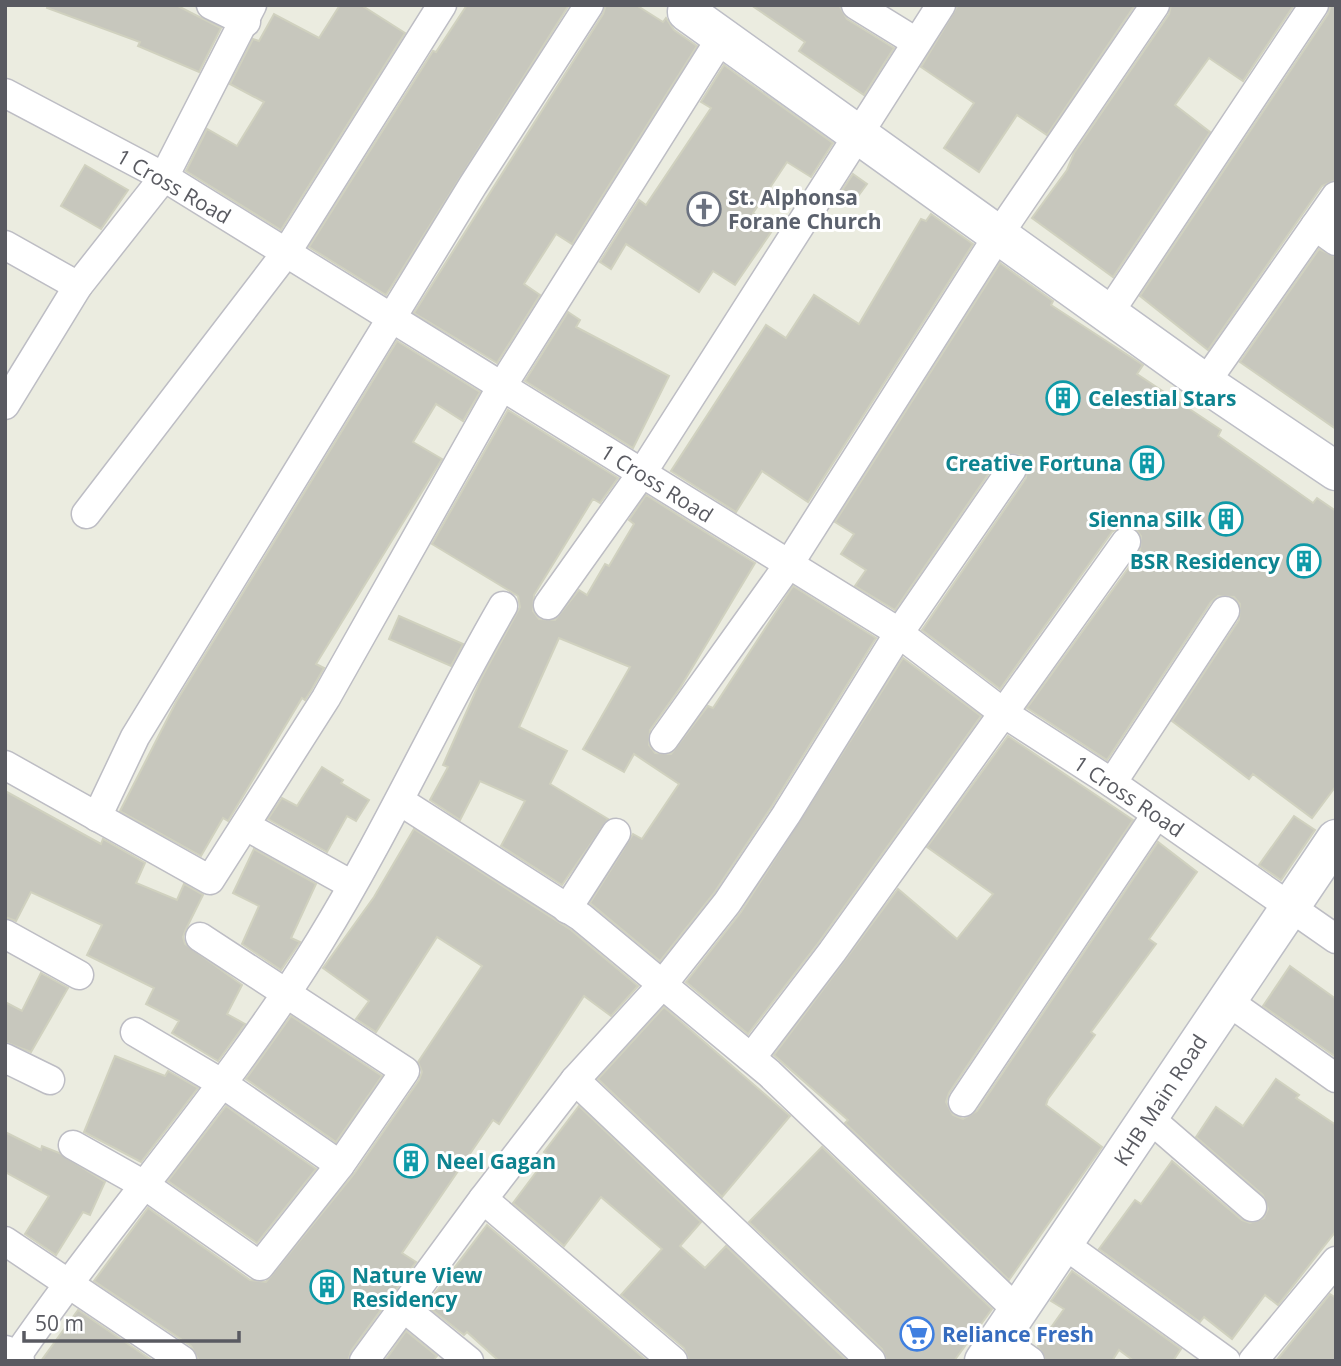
<svg xmlns="http://www.w3.org/2000/svg" width="1341" height="1366" font-family="'Open Sans',sans-serif">
	<rect width="100%" height="100%" fill="#ebece0"/>
	<g fill="#c7c7bd" stroke="#d0d1bf" stroke-width="2">
		<polygon points="48,5 176,5 221,28 199,72 138,46 140,42 47,8"/>
		<polygon points="340,5 361,5 405,33 281,230 186,171 207,129 237,146 264,102 230,84 253,39 259,41 274,14 319,38"/>
		<polygon points="467,5 569,5 386,295 309,247 433,51 436,52"/>
		<polygon points="606,5 636,5 663,22 666,18 674,30 697,46 572,244 556,234 524,284 540,295 497,363 414,313 603,14"/>
		<polygon points="751,5 839,5 847,19 894,48 864,95 799,51 805,42"/>
		<polygon points="958,5 1135,5 1047,135 1017,115 979,172 944,148 974,103 921,67"/>
		<polygon points="1171,5 1294,5 1243,81 1209,58 1175,105 1210,132 1113,277 1032,218 1067,170 1074,153 1169,14"/>
		<polygon points="1331,5 1336,5 1336,180 1322,186 1208,350 1140,296 1328,14"/>
		<polygon points="724,65 833,143 811,177 787,162 753,213 774,228 735,285 713,271 699,292 626,244 611,269 600,262 639,200 646,205 711,108 701,102"/>
		<polygon points="85,165 128,190 101,229 61,206"/>
		<polygon points="853,174 867,184 853,203 839,195"/>
		<polygon points="931,214 973,244 808,502 762,471 736,512 671,471 766,325 786,338 814,295 859,324 921,219 926,221"/>
		<polygon points="1319,249 1336,257 1336,429 1240,362"/>
		<polygon points="1000,263 1053,301 1051,305 1143,365 1137,374 1221,430 1218,436 1313,503 1317,498 1336,511 1336,786 1312,818 1253,774 1249,779 1172,721 1239,620 1240,604 1234,597 1218,596 1211,602 1107,760 1027,708 1140,552 1141,536 1135,528 1120,527 1112,532 1000,689 922,630 1026,478 1027,463 1021,455 1006,454 998,460 895,610 855,586 866,570 841,554 854,534 835,522"/>
		<polygon points="568,312 580,320 576,327 669,376 633,448 525,381"/>
		<polygon points="397,341 480,392 463,421 436,404 413,442 442,459 316,664 324,668 312,689 305,700 302,698 228,821 223,818 201,856 120,811 176,702"/>
		<polygon points="508,410 618,478 600,503 593,499 534,595 533,611 539,619 555,620 579,590 587,595 605,564 609,566 634,524 629,520 646,495 755,563 680,688 650,730 649,745 655,753 671,754 708,706 713,708 793,586 876,638 772,806 714,893 660,961 590,903 633,834 642,839 679,784 634,754 624,772 583,749 630,667 559,638 519,727 567,751 550,784 608,819 562,885 501,846 525,801 480,781 460,820 430,800 448,767 443,765 481,679 520,607 518,596 432,544"/>
		<polygon points="399,616 463,644 451,666 389,639"/>
		<polygon points="903,658 981,716 819,942 748,1034 686,982 741,912"/>
		<polygon points="1008,736 1133,820 949,1093 946,1102 953,1115 963,1119 977,1111 1158,842 1197,872 1149,939 1156,944 1091,1032 1095,1035 1048,1099 1046,1105 1102,1147 1009,1280 845,1123 848,1120 774,1055 898,889 957,939 993,894 927,847"/>
		<polygon points="322,767 343,780 341,783 369,800 356,821 347,816 327,852 268,819 282,798 297,806"/>
		<polygon points="5,791 101,844 103,839 145,863 136,883 177,900 184,884 203,895 186,929 183,937 185,944 242,985 227,1014 245,1024 218,1061 172,1033 179,1021 146,1004 154,988 87,955 102,925 31,892 16,921 5,917"/>
		<polygon points="1294,816 1315,830 1281,880 1259,865"/>
		<polygon points="414,829 571,930 638,986 611,1016 584,996 499,1124 493,1120 402,1253 416,1262 351,1351 348,1361 199,1361 191,1346 94,1281 148,1208 250,1280 266,1282 354,1174 419,1080 422,1072 418,1062 482,966 437,937 376,1032 356,1019 369,1001 323,968 374,897"/>
		<polygon points="254,849 316,884 291,938 300,942 281,970 242,944 259,906 233,893"/>
		<polygon points="1290,966 1336,999 1336,1057 1263,1006"/>
		<polygon points="41,973 68,988 31,1052 5,1042 5,1002 22,1011"/>
		<polygon points="664,1007 790,1116 722,1197 598,1079"/>
		<polygon points="291,1016 382,1076 336,1142 246,1079"/>
		<polygon points="115,1056 165,1076 168,1071 198,1088 141,1162 84,1132"/>
		<polygon points="1276,1079 1299,1095 1296,1098 1336,1125 1336,1231 1278,1305 1265,1295 1232,1339 1204,1317 1200,1322 1099,1249 1135,1200 1141,1204 1172,1161 1242,1220 1250,1223 1264,1218 1268,1209 1263,1195 1196,1137 1216,1107 1243,1126"/>
		<polygon points="226,1106 316,1169 257,1243 168,1181"/>
		<polygon points="579,1106 701,1222 680,1246 705,1268 726,1246 847,1361 689,1361 684,1348 621,1295 662,1249 601,1197 564,1246 513,1203 549,1155 544,1152"/>
		<polygon points="5,1132 41,1150 42,1146 59,1153 105,1182 90,1215 83,1212 56,1255 25,1234 49,1196 5,1172"/>
		<polygon points="822,1147 992,1309 954,1361 887,1361 882,1349 749,1222"/>
		<polygon points="487,1225 647,1361 499,1361 467,1332 464,1335 426,1305"/>
		<polygon points="1072,1271 1181,1349 1173,1361 1134,1361 1119,1350 1112,1361 1046,1361 1038,1346 1064,1309 1051,1301"/>
		<polygon points="1330,1294 1336,1298 1336,1361 1276,1361"/>
		<polygon points="78,1310 153,1361 41,1361"/>
		<polygon points="406,1331 437,1356 433,1361 385,1361"/>
	</g>
	<g fill="none" stroke-linecap="round" stroke-linejoin="round">
		<defs>
			<g id="street">
				<polyline points="211,5 246,22"/>
				<polyline points="856,5 916,42"/>
				<polyline points="5,93 164,177 892,628 1005,714 1112,783 1336,939"/>
				<polyline points="1315,226 1336,241"/>
				<polyline points="5,245 78,286"/>
				<polyline points="1109,313 1314,5"/>
				<polyline points="1205,383 1336,196"/>
				<polyline points="5,405 78,286 164,177 252,5"/>
				<polyline points="86,514 286,253 442,5"/>
				<polyline points="548,605 642,473 941,5"/>
				<polyline points="664,739 789,564 999,234 1155,5"/>
				<polyline points="5,765 210,880 326,698 502,386 723,35"/>
				<polyline points="1112,783 1225,611"/>
				<polyline points="400,801 581,917 769,1073 1018,1311"/>
				<polyline points="97,817 135,737 473,185 589,5"/>
				<polyline points="246,826 352,885"/>
				<polyline points="567,909 616,833"/>
				<polyline points="5,934 79,975"/>
				<polyline points="1226,1000 1336,1078"/>
				<polyline points="135,1032 223,1084 340,1165"/>
				<polyline points="5,1058 50,1080"/>
				<polyline points="751,1058 832,952 1126,542"/>
				<polyline points="575,1080 871,1361"/>
				<polyline points="963,1102 1156,815"/>
				<polyline points="1148,1117 1252,1207"/>
				<polyline points="73,1145 146,1186 260,1266 340,1165 405,1071 200,937"/>
				<polyline points="483,1199 673,1361"/>
				<polyline points="5,1241 182,1360"/>
				<polyline points="1065,1245 1226,1361"/>
				<polyline points="404,1308 469,1361"/>
				<polyline points="1000,1340 1030,1361"/>
				<path d="M14,1360C112,1217 229,1089 320,941C387,832 439,716 503,606"/>
				<polyline points="364,1361 483,1199 575,1080 662,985 727,903 786,815 899,633 1012,469"/>
				<polyline points="1253,1361 1336,1261"/>
			</g>
			<g id="secondary">
				<polyline points="688,5 687,12 1205,383 1336,471"/>
				<polyline points="5,1355 15,1361"/>
				<polyline points="984,1361 1336,839"/>
			</g>
		</defs>
		<use href="#street" stroke="#bdbdc4" stroke-width="31"/>
		<use href="#secondary" stroke="#bdbec6" stroke-width="41"/>
		<use href="#street" stroke="#fff" stroke-width="28"/>
		<use href="#secondary" stroke="#fff" stroke-width="38"/>
	</g>
	<defs>
		<symbol id="church-ring" viewBox="-11 -11 22 22"><circle r="9.5" fill="#fff" stroke="#6b7280" stroke-width="1.5"/><path d="M-1.2-6h2.4v3.5h3.3v2.4h-3.3V6h-2.4V-.1h-3.3v-2.4h3.3Z" fill="#6b7280"/></symbol>
		<symbol id="building-ring" viewBox="-11 -11 22 22"><circle r="9.5" fill="#fff" stroke="#0f9aa8" stroke-width="1.5"/><path d="M-4-6H4V6H1V3H-1V6H-4ZM-2.5-4.3h1.7v1.8h-1.7ZM.8-4.3h1.7v1.8H.8ZM-2.5-1h1.7V.8h-1.7ZM.8-1h1.7V.8H.8Z" fill="#0f9aa8"/></symbol>
		<symbol id="supermarket-ring" viewBox="-11 -11 22 22"><circle r="9.5" fill="#fff" stroke="#3f7fe0" stroke-width="1.5"/><path d="M-6-5.5h2.5l.6 2H6L4.5 2H-2.5L-4.4-4H-6ZM-1.5 3.2a1.3 1.3 0 1 0 .1 0ZM3 3.2a1.3 1.3 0 1 0 .1 0Z" fill="#3f7fe0"/></symbol>
	</defs>
	<g fill-rule="evenodd">
		<use href="#church-ring" x="685" y="190" width="38" height="38"/>
		<use href="#building-ring" x="1044" y="379" width="38" height="38"/>
		<use href="#building-ring" x="1128" y="444" width="38" height="38"/>
		<use href="#building-ring" x="1207" y="500" width="38" height="38"/>
		<use href="#building-ring" x="1285" y="542" width="38" height="38"/>
		<use href="#building-ring" x="392" y="1142" width="38" height="38"/>
		<use href="#building-ring" x="308" y="1268" width="38" height="38"/>
		<use href="#supermarket-ring" x="898" y="1315" width="38" height="38"/>
	</g>
	<g text-anchor="middle" dominant-baseline="central" stroke-width="6" stroke-linejoin="round" paint-order="stroke">
		<g font-size="21" fill="#595a61" stroke="#fff">
			<text transform="translate(174 186) rotate(30)">1 Cross Road</text>
			<text transform="translate(657 483) rotate(32)">1 Cross Road</text>
			<text transform="translate(1129 796) rotate(34)">1 Cross Road</text>
			<text transform="translate(1160 1100) rotate(-57)">KHB Main Road</text>
		</g>
		<g font-size="21" font-weight="bold" fill="#5b616d" stroke="#fff" text-anchor="start">
			<text x="728" y="197">St. Alphonsa<tspan x="728" dy="24">Forane Church</tspan></text>
		</g>
		<g font-size="21" font-weight="bold" fill="#0d838f" stroke="#fff" text-anchor="start">
			<text x="1088" y="398">Celestial Stars</text>
			<text x="1122" y="463" text-anchor="end">Creative Fortuna</text>
			<text x="1202" y="519" text-anchor="end">Sienna Silk</text>
			<text x="1280" y="561" text-anchor="end">BSR Residency</text>
			<text x="436" y="1161">Neel Gagan</text>
			<text x="352" y="1275">Nature View<tspan x="352" dy="24">Residency</tspan></text>
		</g>
		<g font-size="21" font-weight="bold" fill="#366cbe" stroke="#fff" text-anchor="start">
			<text x="942" y="1334">Reliance Fresh</text>
		</g>
	</g>
	<rect width="1341" height="1366" fill="none" stroke="#595a61" stroke-width="14"/>
	<path d="M24 1331v10h215v-10" fill="none" stroke="#595a61" stroke-width="3.5"/>
	<text x="35" y="1331" font-size="21" fill="#595a61" stroke="#ffffff" stroke-width="5" paint-order="stroke">50 m</text>
</svg>
